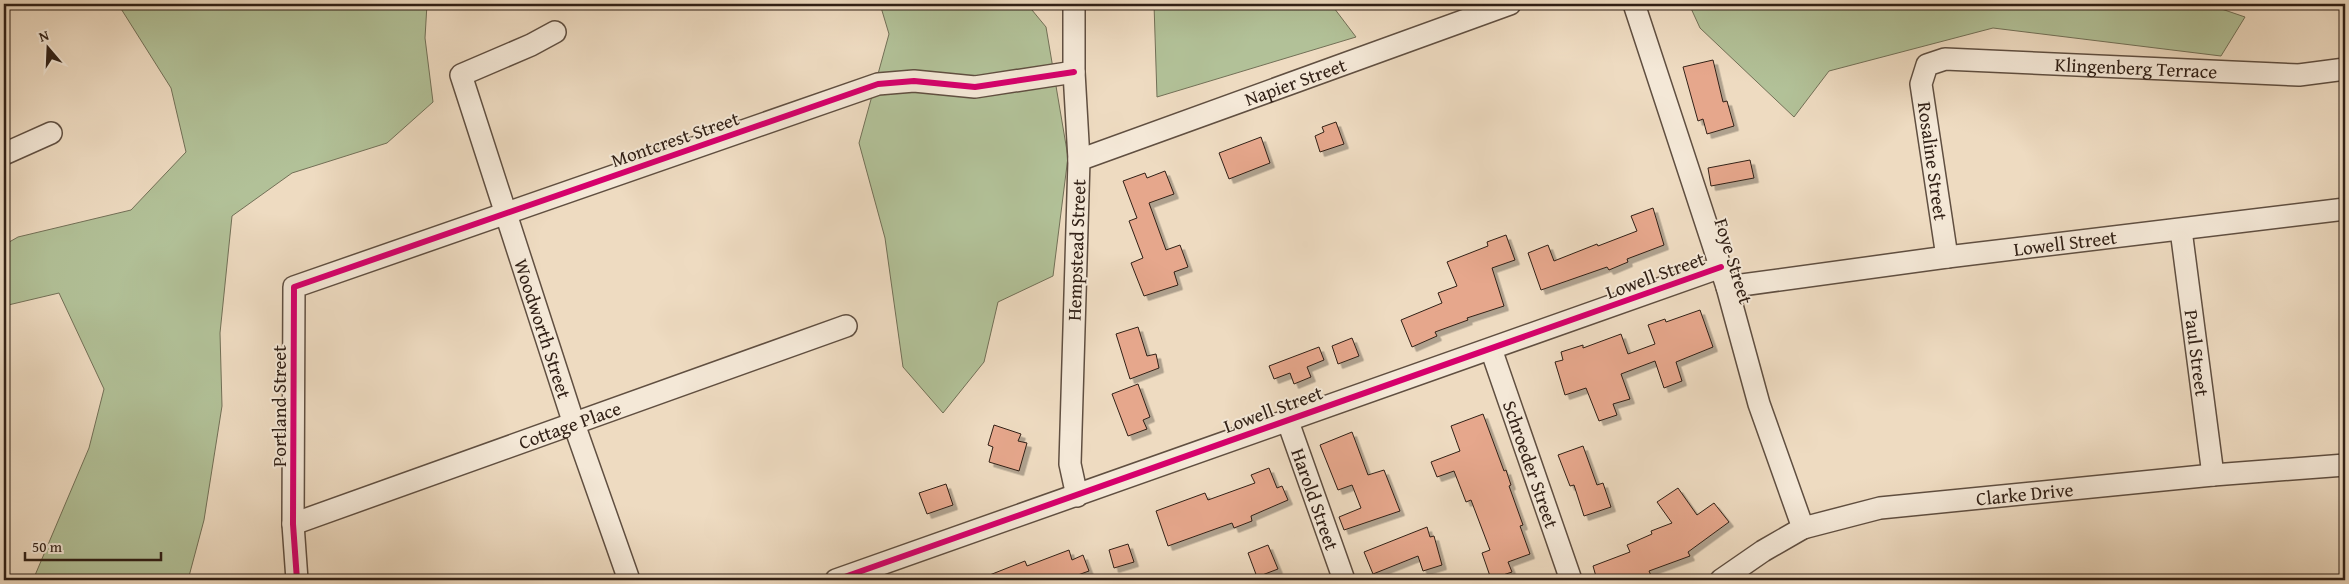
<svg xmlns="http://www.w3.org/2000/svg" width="2349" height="584" font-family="'Gentium Book Plus',serif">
	<defs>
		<filter id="shadow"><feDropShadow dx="4.5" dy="4.5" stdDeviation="0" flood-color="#0004"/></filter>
	</defs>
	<rect width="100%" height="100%" fill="#eedbc1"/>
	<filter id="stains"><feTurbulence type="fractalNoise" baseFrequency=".004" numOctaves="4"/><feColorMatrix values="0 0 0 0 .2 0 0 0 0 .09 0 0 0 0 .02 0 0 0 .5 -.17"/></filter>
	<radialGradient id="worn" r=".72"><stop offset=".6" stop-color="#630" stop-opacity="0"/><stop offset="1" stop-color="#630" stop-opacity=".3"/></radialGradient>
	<g fill="#b2c198" stroke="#727057">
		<polygon points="118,4 427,4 425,38 433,102 387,143 292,173 232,216 220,333 222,406 204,520 188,580 33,580 89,448 104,389 59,293 4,306 4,245 18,237 131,210 186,152 171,88"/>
		<polygon points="880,4 1027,4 1046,27 1068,157 1053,276 998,302 984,362 943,413 903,367 885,238 859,143 889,34"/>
		<polygon points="1154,4 1331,4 1356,37 1157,97"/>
		<polygon points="1689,4 2207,4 2245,17 2221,56 1993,28 1829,71 1794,117 1700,28"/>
	</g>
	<g fill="#e6a78c" stroke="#312016" filter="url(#shadow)">
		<polygon points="1713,60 1723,102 1727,101 1734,126 1707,134 1703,119 1698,121 1683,67"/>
		<polygon points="1336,122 1344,144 1320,152 1315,136 1324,132 1322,127"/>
		<polygon points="1261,137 1270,163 1229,179 1219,153"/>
		<polygon points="1750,160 1754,178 1711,186 1708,168"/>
		<polygon points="1165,171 1174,194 1149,203 1166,250 1180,245 1188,267 1174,272 1178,285 1144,296 1131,263 1143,258 1129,221 1137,218 1123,181 1145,173 1147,178"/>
		<polygon points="1653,208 1664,245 1627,259 1628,262 1609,270 1607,267 1541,290 1528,253 1548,245 1554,261 1597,244 1598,246 1637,231 1631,216"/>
		<polygon points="1506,235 1515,260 1492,268 1504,306 1467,318 1468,320 1435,332 1437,336 1412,347 1401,320 1442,303 1438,293 1457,286 1447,262 1488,246 1487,242"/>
		<polygon points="1700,310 1713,347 1676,362 1682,381 1664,388 1655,361 1621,374 1630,399 1613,404 1617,415 1599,421 1586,388 1565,395 1555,362 1563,360 1561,352 1583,345 1583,348 1621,334 1628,354 1655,344 1648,325 1665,319 1666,322"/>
		<polygon points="1138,327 1147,356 1156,354 1159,368 1130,379 1116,334"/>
		<polygon points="1352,338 1359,356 1338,364 1332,346"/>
		<polygon points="1319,347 1324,360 1307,367 1311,377 1294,384 1290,373 1274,379 1269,366"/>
		<polygon points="1138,384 1150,417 1143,420 1147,429 1128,436 1112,394"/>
		<polygon points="1483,414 1504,471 1506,470 1511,485 1509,486 1523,525 1520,526 1530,554 1508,562 1512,572 1491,579 1482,553 1490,550 1471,500 1466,502 1454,471 1437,477 1431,462 1460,451 1451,426"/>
		<polygon points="994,425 1021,434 1018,441 1027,443 1019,471 989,462 993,447 988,445"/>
		<polygon points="1352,432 1368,475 1384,470 1400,511 1344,530 1339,517 1361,508 1352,485 1338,490 1320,445"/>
		<polygon points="1583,446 1597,485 1603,483 1611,507 1584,516 1574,485 1570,486 1558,455"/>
		<polygon points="1269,468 1277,488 1282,486 1288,500 1251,516 1252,521 1234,528 1232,523 1168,546 1156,511 1205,493 1208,500 1255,483 1251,475"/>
		<polygon points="946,484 953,505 927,514 919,493"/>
		<polygon points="1678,488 1697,515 1714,503 1729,522 1688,552 1690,556 1649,571 1653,580 1597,580 1593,566 1630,552 1627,545 1652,534 1651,531 1672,523 1657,502"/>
		<polygon points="1427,527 1430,537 1434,536 1442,565 1423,571 1418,556 1373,574 1364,552"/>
		<polygon points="1128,544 1134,562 1114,568 1109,550"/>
		<polygon points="1268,545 1278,569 1257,577 1248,553"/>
		<polygon points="1069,550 1072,560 1083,555 1089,571 1064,580 977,580 1025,561 1027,566"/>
	</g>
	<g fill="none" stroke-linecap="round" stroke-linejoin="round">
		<defs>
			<g id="minor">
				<polyline points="1074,4 1074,72 1079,160 1070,464 1077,496"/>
				<polyline points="1634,4 1727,287 1759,404 1803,528"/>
				<path id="s1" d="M555,32L531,45L461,75L574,424L629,580"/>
				<polyline points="4,154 51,133"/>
				<path id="s2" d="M1079,160L1510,4"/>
				<path id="s3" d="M2181,230L2213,475"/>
				<path id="s4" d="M1947,257L1921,84L1927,65L1945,59L2299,75L2345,69"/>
				<path id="s5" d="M1727,287L1947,257L2345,209"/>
				<path id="s6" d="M1491,349L1571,580"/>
				<path id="s7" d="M1287,419L1344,580"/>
				<path id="s8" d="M293,524L846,326"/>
				<polyline points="297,580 293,524 294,287 878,84 914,81 975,87 1074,72"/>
				<polyline points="836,580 1721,267"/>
				<path id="s9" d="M1721,580L1763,551L1803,528L1880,508L2213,475L2345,465"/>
			</g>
		</defs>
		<use href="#minor" stroke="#604f41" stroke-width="24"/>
		<use href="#minor" stroke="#f4e8d7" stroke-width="21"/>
		<defs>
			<g id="cycleway">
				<polyline points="297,580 293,524 294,287 878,84 914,81 975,87 1074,72"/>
				<polyline points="836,580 1721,267"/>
			</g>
		</defs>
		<use href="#cycleway" stroke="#f4e8d7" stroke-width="9"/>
		<use href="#cycleway" stroke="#d6006c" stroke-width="6"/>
	</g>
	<g text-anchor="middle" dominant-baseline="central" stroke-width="4" stroke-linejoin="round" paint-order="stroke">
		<g font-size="19" fill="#312016" stroke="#f4e8d7">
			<text stroke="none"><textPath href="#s4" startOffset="405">Klingenberg Terrace</textPath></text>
			<text stroke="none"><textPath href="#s2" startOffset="230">Napier Street</textPath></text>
			<text transform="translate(675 139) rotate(-19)">Montcrest Street</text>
			<text transform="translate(1933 161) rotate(82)">Rosaline Street</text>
			<text stroke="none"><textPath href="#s5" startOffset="341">Lowell Street</textPath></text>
			<text transform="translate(1076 250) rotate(-88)">Hempstead Street</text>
			<text transform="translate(1734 261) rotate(73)">Foye Street</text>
			<text transform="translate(1655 275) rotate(-20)">Lowell Street</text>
			<text stroke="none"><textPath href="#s1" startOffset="370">Woodworth Street</textPath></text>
			<text stroke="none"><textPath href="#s3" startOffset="124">Paul Street</textPath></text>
			<text transform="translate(279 406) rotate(-90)">Portland Street</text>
			<text transform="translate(1273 409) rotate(-20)">Lowell Street</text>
			<text stroke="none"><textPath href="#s8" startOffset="294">Cottage Place</textPath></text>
			<text stroke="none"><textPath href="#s6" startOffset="122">Schroeder Street</textPath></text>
			<text stroke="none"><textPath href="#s9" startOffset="322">Clarke Drive</textPath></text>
			<text stroke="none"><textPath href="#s7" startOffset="85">Harold Street</textPath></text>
		</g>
	</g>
	<rect width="2349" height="584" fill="none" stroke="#eedbc1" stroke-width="20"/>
	<rect x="5" y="5" width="2339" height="574" fill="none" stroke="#312016" stroke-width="2.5"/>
	<rect x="10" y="10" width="2329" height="564" fill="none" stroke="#312016"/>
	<g transform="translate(48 48) rotate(341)" stroke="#f4e8d7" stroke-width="4" paint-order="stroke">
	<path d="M0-4L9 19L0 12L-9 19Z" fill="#312016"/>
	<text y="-8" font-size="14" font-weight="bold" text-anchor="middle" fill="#312016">N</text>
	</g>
	<path d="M25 552v8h136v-8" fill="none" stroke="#312016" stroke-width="2.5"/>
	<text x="32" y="552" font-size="15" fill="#312016" stroke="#f4e8d7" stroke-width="4" paint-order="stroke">50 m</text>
	<rect width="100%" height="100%" filter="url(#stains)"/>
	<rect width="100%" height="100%" fill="url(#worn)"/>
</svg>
